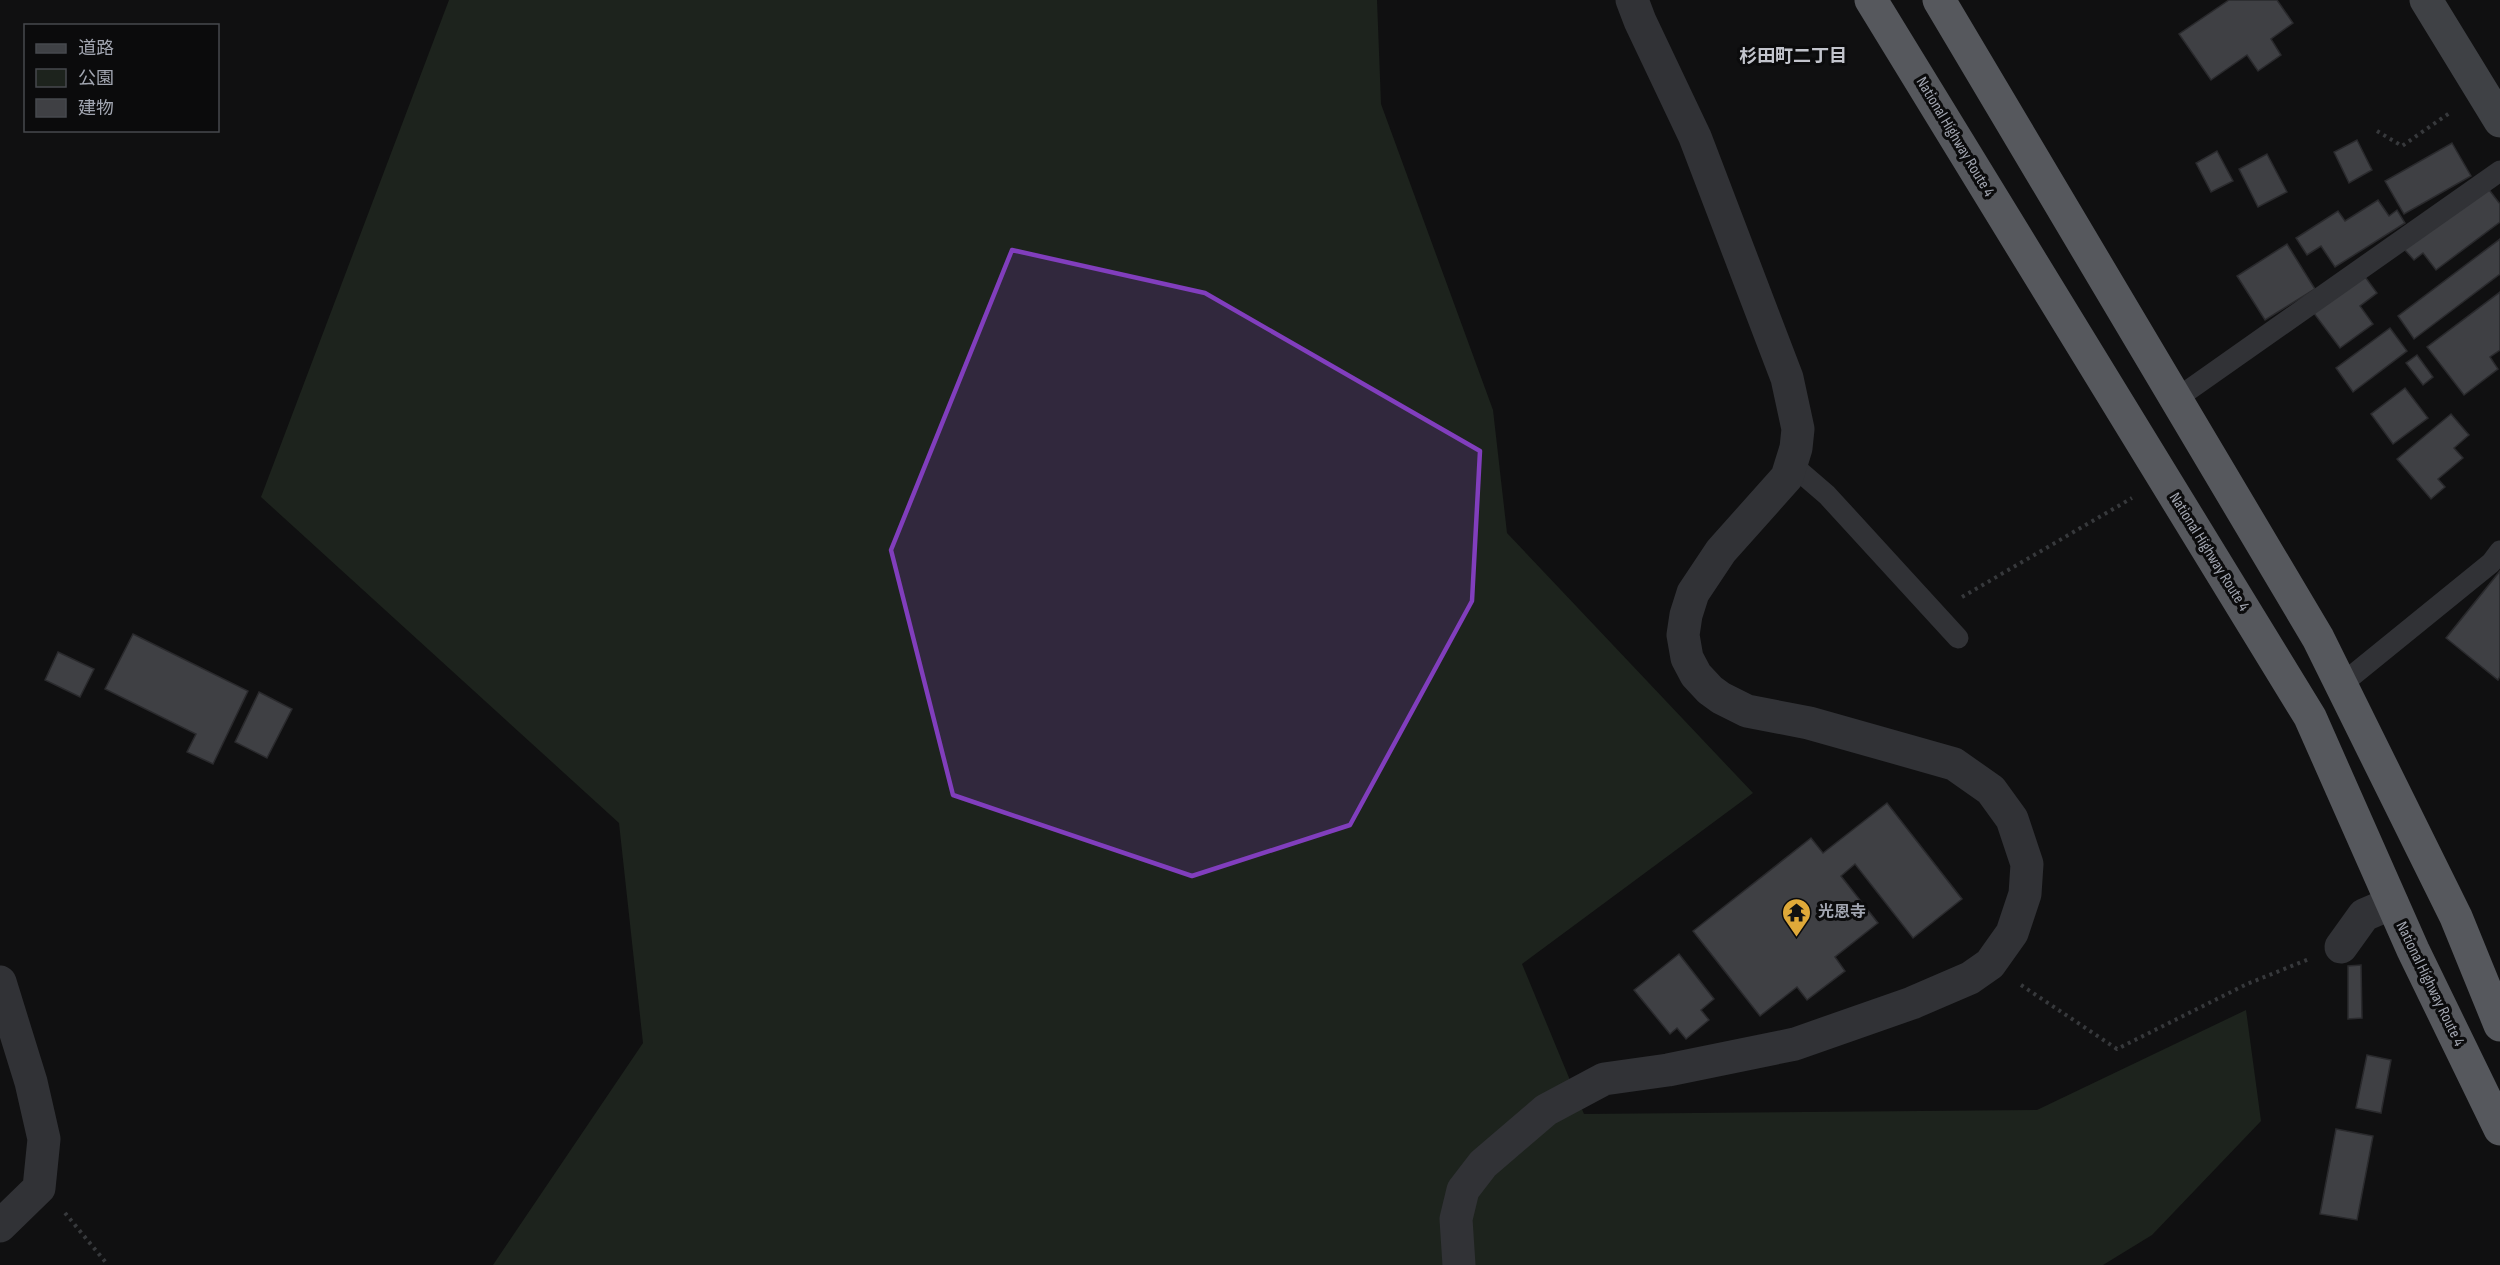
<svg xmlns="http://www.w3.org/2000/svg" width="2500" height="1265" font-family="'Sofia Sans Condensed','Noto Sans JP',sans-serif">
	<rect width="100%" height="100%" fill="#101011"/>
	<polygon fill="#1d231d" points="449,0 1377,0 1381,104 1493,410 1507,533 1753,793 1522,964 1584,1114 2037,1110 2246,1010 2261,1121 2152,1235 2103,1265 493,1265 643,1043 619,823 261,497"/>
	<g fill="#3f4044" stroke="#2a2a2d" stroke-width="1.5">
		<polygon points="2229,0 2277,0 2293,23 2271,39 2281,55 2258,71 2247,55 2211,80 2179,34"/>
		<polygon points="2357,140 2372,170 2349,183 2334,152"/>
		<polygon points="2452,143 2471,176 2404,214 2385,181"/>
		<polygon points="2217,151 2233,181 2211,192 2196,163"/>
		<polygon points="2267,154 2287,192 2258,207 2239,169"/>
		<polygon points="2487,187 2500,204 2500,222 2436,270 2423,253 2414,260 2404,249"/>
		<polygon points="2378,200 2389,216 2397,210 2405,223 2335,267 2321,246 2307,255 2296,238 2338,211 2345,221"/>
		<polygon points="2500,239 2500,274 2414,339 2398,316"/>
		<polygon points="2287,244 2315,289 2265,320 2237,276"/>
		<polygon points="2363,274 2377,293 2360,306 2373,324 2340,348 2313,312"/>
		<polygon points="2500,292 2500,350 2490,357 2498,369 2464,395 2427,347"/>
		<polygon points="2390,328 2407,351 2353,392 2336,368"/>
		<polygon points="2417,355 2433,377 2423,385 2406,363"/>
		<polygon points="2405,388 2428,418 2393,444 2371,414"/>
		<polygon points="2451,414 2469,435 2454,448 2463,458 2438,479 2445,487 2431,499 2397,459"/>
		<polygon points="2500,571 2500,676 2498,680 2446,638"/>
		<polygon points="133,634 248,691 213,764 187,752 196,734 105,689"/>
		<polygon points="58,652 94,669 80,697 45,680"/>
		<polygon points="259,692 292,709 267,758 235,742"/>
		<polygon points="1887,803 1962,899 1913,938 1855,864 1841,876 1878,923 1835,957 1845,971 1807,1000 1797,987 1760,1016 1693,931 1811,838 1823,853"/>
		<polygon points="1679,954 1714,999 1701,1010 1709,1020 1686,1039 1677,1028 1670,1034 1634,990"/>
		<polygon points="2361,965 2362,1018 2348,1019 2348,966"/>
		<polygon points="2367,1055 2391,1060 2381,1113 2356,1108"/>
		<polygon points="2336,1129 2373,1136 2357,1220 2320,1214"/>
	</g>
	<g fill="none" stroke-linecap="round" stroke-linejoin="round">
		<g stroke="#37393c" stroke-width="4" stroke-dasharray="3 4.5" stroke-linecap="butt">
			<polyline points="2377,131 2402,146 2451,112"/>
			<polyline points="1962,597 2132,498"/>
			<polyline points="2021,985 2117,1049 2247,984 2309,959"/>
			<polyline points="65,1213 108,1265"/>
		</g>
		<g stroke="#313236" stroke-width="21">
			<polyline points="2176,399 2500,171"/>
			<polyline points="1791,464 1827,495 1958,638"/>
			<polyline points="2342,684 2491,563 2500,551"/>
		</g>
		<g stroke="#313236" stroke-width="33">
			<polyline points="2341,947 2364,915 2392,903"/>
			<polyline points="0,982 31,1082 44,1139 39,1188 0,1226"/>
			<polyline points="1459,1265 1456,1219 1463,1190 1483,1164 1546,1110 1604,1079 1668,1070 1795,1044 1912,1003 1970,978 1990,964 2012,933 2025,894 2027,864 2012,819 1991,790 1954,764 1809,723 1747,711 1721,698 1710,690 1696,675 1687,658 1683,635 1686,615 1693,593 1721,551 1787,477 1796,448 1798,429 1787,378 1695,137 1640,21 1632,0"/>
		</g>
		<polyline stroke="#3f4145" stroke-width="33" points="2426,0 2500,121"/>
		<g stroke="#56585d" stroke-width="33">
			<polyline points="1871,0 2310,717 2413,950 2500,1129"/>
			<polyline points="1939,0 2318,638 2456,917 2500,1025"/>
		</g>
	</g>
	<path fill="#813ebd" fill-opacity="0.2" stroke="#813ebd" stroke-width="4.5" stroke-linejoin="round" d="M1012,250L1205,293L1480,451L1472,601L1350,825L1192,876L953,795L891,550Z"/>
	<defs>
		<symbol id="temple-pin" viewBox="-11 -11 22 30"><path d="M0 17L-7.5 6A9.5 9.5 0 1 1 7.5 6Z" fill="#dfa939" stroke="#0b0b0c"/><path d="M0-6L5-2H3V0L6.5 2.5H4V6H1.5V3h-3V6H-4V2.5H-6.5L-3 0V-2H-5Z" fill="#111"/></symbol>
	</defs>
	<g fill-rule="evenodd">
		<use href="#temple-pin" x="1780" y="896" width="33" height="45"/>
	</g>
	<g text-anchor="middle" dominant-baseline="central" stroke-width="6" stroke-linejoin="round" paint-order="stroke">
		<g font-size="16" fill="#a2a6b1" stroke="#0b0b0c">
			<text transform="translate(1955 137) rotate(59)">National Highway Route 4</text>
			<text transform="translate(2209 552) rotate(58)">National Highway Route 4</text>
			<text transform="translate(2430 984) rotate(64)">National Highway Route 4</text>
		</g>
		<g font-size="16" font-weight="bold" fill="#a2a6b1" stroke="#0b0b0c" text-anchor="start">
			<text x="1818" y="912">光恩寺</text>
		</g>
		<g font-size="18" font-weight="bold" fill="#c3c5cd" stroke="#0b0b0c">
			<text x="1793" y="56">杉田町二丁目</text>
		</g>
	</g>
	<rect x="24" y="24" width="195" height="108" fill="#0b0b0c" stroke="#47494e" stroke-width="1.5"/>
	<rect x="36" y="44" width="30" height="9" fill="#3f4145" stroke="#47494e" stroke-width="1.5"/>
	<text x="78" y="54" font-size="18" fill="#a2a6b1">道路</text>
	<rect x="36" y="69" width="30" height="18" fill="#1d231d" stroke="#47494e" stroke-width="1.5"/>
	<text x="78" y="84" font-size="18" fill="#a2a6b1">公園</text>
	<rect x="36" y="99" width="30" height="18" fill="#3f4044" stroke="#47494e" stroke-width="1.5"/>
	<text x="78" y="114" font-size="18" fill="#a2a6b1">建物</text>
</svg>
